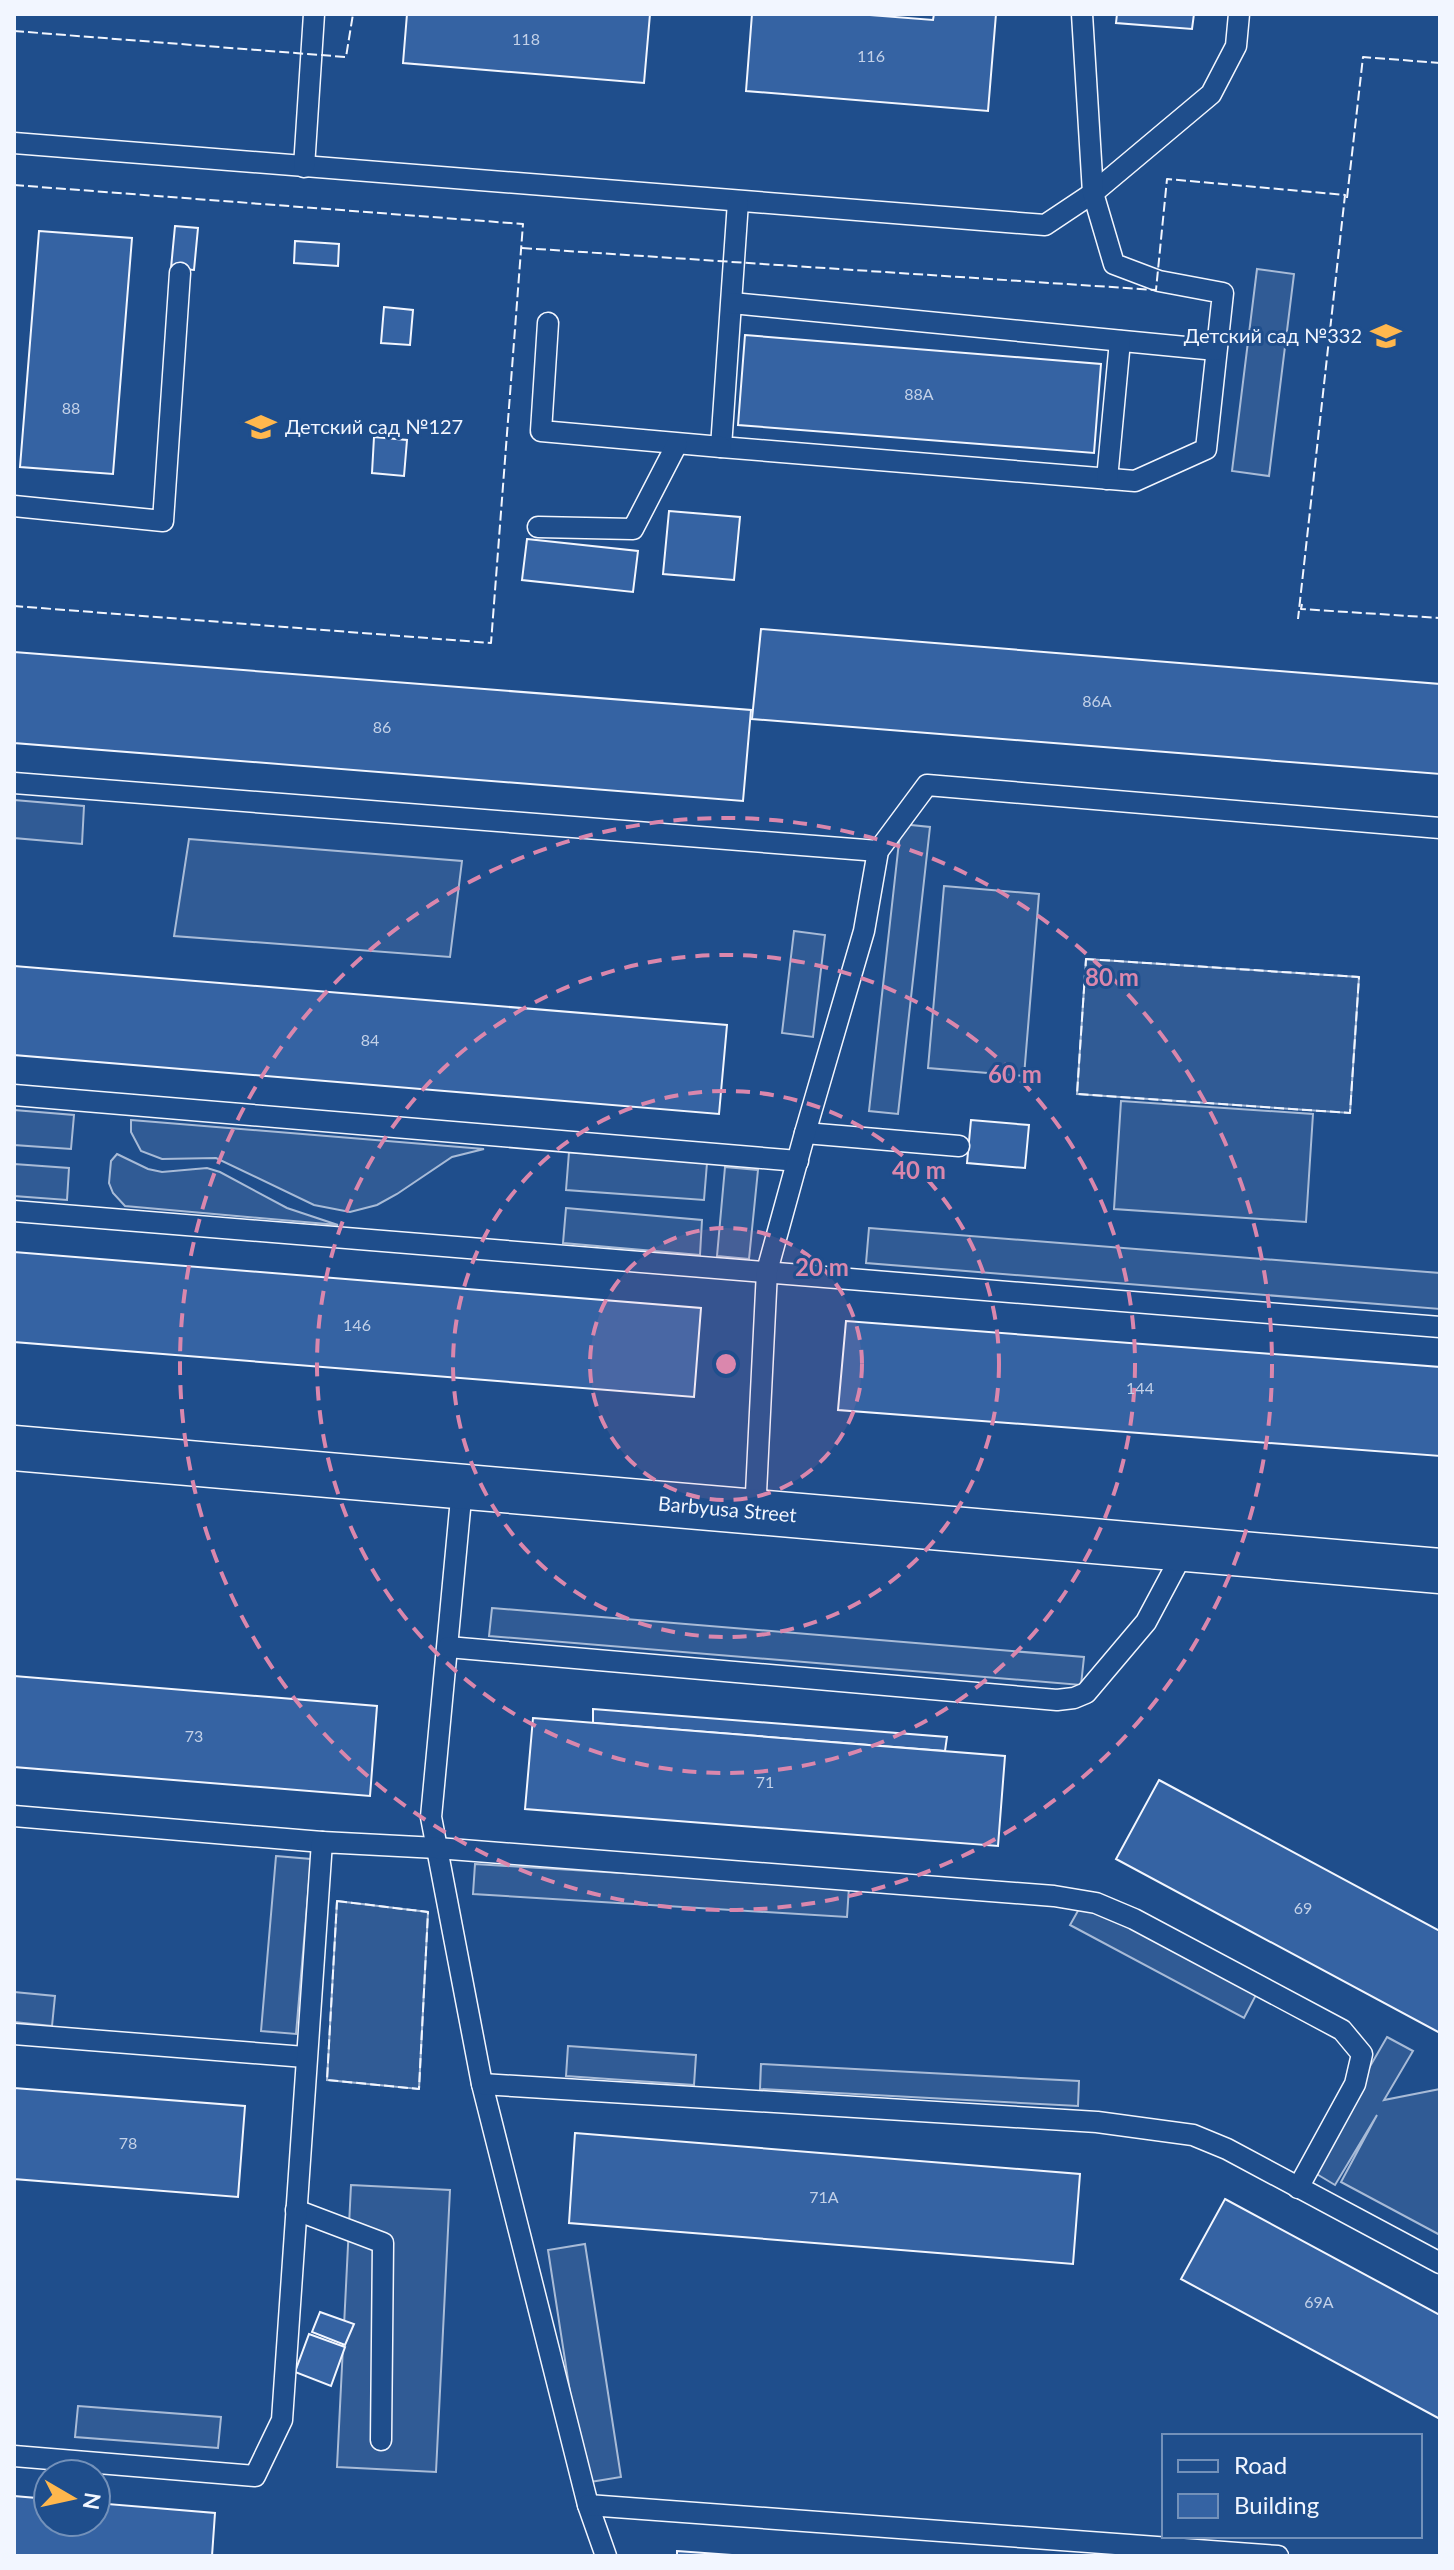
<svg xmlns="http://www.w3.org/2000/svg" width="1454" height="2570" font-family="Lato,sans-serif">
<rect width="100%" height="100%" fill="#1f4e8c"/>
<g fill="#305b95" stroke="#a8bbd7" stroke-width="2">
<path d="M 1257,269 L 1294,274 L 1269,476 L 1232,471 Z"/>
<path d="M 14,800 L 84,806 L 82,844 L 14,838 Z"/>
<path d="M 901,824 L 930,827 L 898,1114 L 869,1111 Z"/>
<path d="M 189,839 L 462,861 L 450,957 L 174,936 Z"/>
<path d="M 944,886 L 1039,894 L 1024,1076 L 928,1068 Z"/>
<path d="M 794,931 L 825,935 L 813,1037 L 782,1033 Z"/>
<path d="M 1086,959 L 1359,977 L 1350,1113 L 1077,1094 Z"/>
<path d="M 1121,1101 L 1313,1114 L 1306,1222 L 1114,1209 Z"/>
<path d="M 14,1110 L 74,1115 L 71,1149 L 14,1145 Z"/>
<path d="M 131,1120 L 484,1149 L 452,1157 L 397,1194 L 377,1205 L 350,1212 L 314,1205 L 216,1158 L 162,1159 L 141,1151 L 131,1132 Z"/>
<path d="M 569,1152 L 707,1163 L 704,1200 L 566,1190 Z"/>
<path d="M 117,1154 L 148,1169 L 162,1172 L 207,1168 L 220,1172 L 287,1208 L 338,1225 L 125,1206 L 113,1193 L 109,1183 L 111,1161 Z"/>
<path d="M 14,1164 L 69,1168 L 67,1200 L 14,1196 Z"/>
<path d="M 725,1167 L 758,1170 L 749,1259 L 717,1256 Z"/>
<path d="M 566,1208 L 702,1220 L 700,1255 L 563,1243 Z"/>
<path d="M 869,1228 L 1440,1273 L 1440,1309 L 866,1263 Z"/>
<path d="M 492,1608 L 1084,1657 L 1081,1685 L 489,1636 Z"/>
<path d="M 276,1856 L 311,1859 L 296,2034 L 261,2031 Z"/>
<path d="M 475,1864 L 849,1887 L 847,1917 L 473,1894 Z"/>
<path d="M 1084,1900 L 1257,1993 L 1244,2018 L 1070,1925 Z"/>
<path d="M 337,1901 L 428,1912 L 419,2089 L 327,2080 Z"/>
<path d="M 14,1992 L 55,1996 L 52,2026 L 14,2022 Z"/>
<path d="M 1387,2037 L 1413,2051 L 1384,2100 L 1440,2089 L 1440,2235 L 1341,2182 L 1377,2115 L 1335,2185 L 1310,2170 Z"/>
<path d="M 568,2046 L 696,2055 L 694,2085 L 566,2076 Z"/>
<path d="M 761,2064 L 1079,2081 L 1078,2106 L 760,2089 Z"/>
<path d="M 351,2185 L 450,2190 L 436,2472 L 337,2467 Z"/>
<path d="M 585,2244 L 621,2477 L 584,2483 L 548,2250 Z"/>
<path d="M 78,2406 L 221,2417 L 218,2448 L 75,2437 Z"/>
</g>
<g fill="#3563a3" stroke="#f2f6ff" stroke-width="2">
<path d="M 407,14 L 650,14 L 644,83 L 403,63 Z"/>
<path d="M 752,14 L 857,14 L 933,20 L 934,14 L 996,14 L 988,111 L 746,91 Z"/>
<path d="M 1117,14 L 1194,14 L 1192,29 L 1116,23 Z"/>
<path d="M 175,226 L 198,228 L 194,270 L 171,268 Z"/>
<path d="M 39,231 L 132,238 L 113,474 L 20,467 Z"/>
<path d="M 295,241 L 339,244 L 338,266 L 294,263 Z"/>
<path d="M 384,307 L 413,310 L 410,345 L 381,343 Z"/>
<path d="M 745,335 L 1101,364 L 1094,453 L 738,425 Z"/>
<path d="M 374,437 L 407,440 L 404,476 L 372,473 Z"/>
<path d="M 669,511 L 740,517 L 734,580 L 663,574 Z"/>
<path d="M 527,539 L 638,551 L 633,592 L 522,580 Z"/>
<path d="M 761,629 L 1440,684 L 1440,774 L 752,719 Z"/>
<path d="M 14,652 L 751,710 L 743,801 L 14,743 Z"/>
<path d="M 14,966 L 727,1025 L 719,1114 L 14,1055 Z"/>
<path d="M 971,1120 L 1029,1125 L 1025,1168 L 967,1163 Z"/>
<path d="M 14,1252 L 701,1308 L 694,1397 L 14,1342 Z"/>
<path d="M 846,1321 L 1440,1367 L 1440,1456 L 838,1410 Z"/>
<path d="M 14,1676 L 377,1706 L 370,1796 L 14,1767 Z"/>
<path d="M 593,1709 L 947,1737 L 945,1751 L 593,1723 Z"/>
<path d="M 533,1718 L 1005,1756 L 998,1846 L 525,1809 Z"/>
<path d="M 1159,1780 L 1440,1931 L 1440,2033 L 1116,1859 Z"/>
<path d="M 14,2088 L 245,2106 L 238,2197 L 14,2179 Z"/>
<path d="M 575,2133 L 1080,2174 L 1073,2264 L 569,2223 Z"/>
<path d="M 1225,2199 L 1440,2315 L 1440,2419 L 1181,2279 Z"/>
<path d="M 320,2312 L 354,2324 L 345,2345 L 312,2332 Z"/>
<path d="M 309,2334 L 345,2347 L 331,2386 L 295,2372 Z"/>
<path d="M 14,2496 L 48,2499 L 48,2522 L 96,2522 L 96,2503 L 215,2513 L 212,2556 L 14,2556 Z"/>
<path d="M 677,2551 L 732,2555 L 741,2556 L 677,2556 Z"/>
</g>
<g fill="none" stroke-linecap="round" stroke-linejoin="round">
<g stroke="#f2f6ff" stroke-width="23">
<g id="service">
<path d="M 14,143 L 1045,225 L 1093,193 L 1211,94 L 1236,46 L 1239,14"/>
<path d="M 304,167 L 314,14"/>
<path d="M 738,202 L 721,447 L 1135,481 L 1206,449 L 1223,293 L 1159,281 L 1114,264 L 1093,193 L 1082,14"/>
<path d="M 732,303 L 1216,350"/>
<path d="M 548,323 L 541,431 L 721,447"/>
<path d="M 1107,479 L 1120,341"/>
<path d="M 14,506 L 163,521 L 180,273"/>
<path d="M 538,527 L 633,529 L 677,444"/>
<path d="M 14,783 L 878,851"/>
<path d="M 14,1095 L 798,1161"/>
<path d="M 805,1133 L 959,1146"/>
<path d="M 14,1211 L 1440,1327"/>
<path d="M 462,1488 L 431,1817 L 482,2084 L 588,2505 L 606,2556"/>
<path d="M 755,1513 L 767,1271 L 805,1133 L 864,931 L 878,851 L 927,785 L 1440,828"/>
<path d="M 448,1647 L 1057,1700 L 1074,1698 L 1086,1693 L 1146,1622 L 1185,1549"/>
<path d="M 14,1816 L 322,1842"/>
<path d="M 14,2034 L 305,2057"/>
<path d="M 482,2084 L 1097,2122 L 1193,2135 L 1227,2149 L 1440,2263"/>
<path d="M 296,2210 L 383,2243 L 381,2440"/>
<path d="M 14,2456 L 255,2476 L 282,2420 L 322,1842 L 437,1848 L 1054,1896 L 1096,1903 L 1134,1919 L 1342,2030 L 1362,2054 L 1355,2084 L 1298,2188"/>
<path d="M 588,2505 L 1278,2556"/>
</g>
</g>
<g stroke="#f2f6ff" stroke-width="47">
<g id="tertiary">
<path id="s1" d="M 14,1448 L 1440,1571"/>
</g>
</g>
<use href="#service" stroke="#1f4e8c" stroke-width="20"/>
<use href="#tertiary" stroke="#1f4e8c" stroke-width="44"/>
<g stroke="#f2f6ff" stroke-width="2" stroke-dasharray="10 4" stroke-linecap="butt">
<path d="M 14,31 L 346,57 L 353,14"/>
<path d="M 14,185 L 523,224 L 491,643 L 14,606"/>
<path d="M 1347,198 L 1363,57 L 1440,63"/>
<path d="M 522,248 L 1156,290 L 1167,179 L 1345,195 L 1298,619"/>
<path d="M 1302,604 L 1301,609 L 1440,618"/>
<path d="M 1086,959 L 1359,977 L 1350,1113 L 1077,1094 Z"/>
<path d="M 337,1901 L 428,1912 L 419,2089 L 327,2080 Z"/>
</g>
</g>
<circle cx="726" cy="1364" r="136" fill="#da87ad" fill-opacity=".12"/>
<g fill="none" stroke="#da87ad" stroke-width="4" stroke-dasharray="14 10">
<circle cx="726" cy="1364" r="136"/>
<circle cx="726" cy="1364" r="273"/>
<circle cx="726" cy="1364" r="409"/>
<circle cx="726" cy="1364" r="546"/>
</g>
<defs>
<g id="school-bare" transform="scale(2.4)"><path d="M0-5L7-2L0 1L-7-2ZM-4 1L0 2.5L4 1V4Q0 6-4 4Z" fill="#ffb74d" stroke="#1f4e8c" stroke-width="2.5" paint-order="stroke"/></g>
</defs>
<g fill-rule="evenodd">
<use href="#school-bare" x="1386" y="336"/>
<use href="#school-bare" x="261" y="427"/>
</g>
<g text-anchor="middle" stroke-width="6" stroke-linejoin="round" paint-order="stroke">
<g font-size="16" fill="#c3d1e8">
<text x="526" y="45">118</text>
<text x="871" y="62">116</text>
<text x="919" y="400">88А</text>
<text x="71" y="414">88</text>
<text x="1097" y="707">86А</text>
<text x="382" y="733">86</text>
<text x="370" y="1046">84</text>
<text x="357" y="1331">146</text>
<text x="1140" y="1394">144</text>
<text x="194" y="1742">73</text>
<text x="765" y="1788">71</text>
<text x="1303" y="1914">69</text>
<text x="128" y="2149">78</text>
<text x="824" y="2203">71А</text>
<text x="1319" y="2308">69А</text>
</g>
<g font-size="20" fill="#f2f6ff" stroke="#1f4e8c" text-anchor="end">
<text x="1362" y="343">Детский сад №332</text>
<text x="285" y="434" text-anchor="start">Детский сад №127</text>
</g>
<g font-size="20" fill="#f2f6ff" stroke="#1f4e8c">
<text dy="7" stroke="none"><textPath href="#s1" startOffset="716">Barbyusa Street</textPath></text>
</g>
</g>
<circle cx="726" cy="1364" r="12" fill="#da87ad" stroke="#1f4e8c" stroke-width="4"/>
<g font-size="24" text-anchor="middle" font-weight="bold" fill="#da87ad" stroke="#1f4e8c" stroke-width="6" stroke-linejoin="round" paint-order="stroke">
<text x="1112" y="986">80 m</text>
<text x="1015" y="1083">60 m</text>
<text x="919" y="1179">40 m</text>
<text x="822" y="1276">20 m</text>
</g>
<rect width="1454" height="2570" fill="none" stroke="#f2f6ff" stroke-width="32"/>
<rect x="1162" y="2434" width="260" height="104" fill="#1f4e8c" stroke="#7391ba" stroke-width="2"/>
<rect x="1178" y="2460" width="40" height="12" fill="#1f4e8c" stroke="#7391ba" stroke-width="2"/>
<text x="1234" y="2474" font-size="24" fill="#f2f6ff">Road</text>
<rect x="1178" y="2494" width="40" height="24" fill="#3563a3" stroke="#7391ba" stroke-width="2"/>
<text x="1234" y="2514" font-size="24" fill="#f2f6ff">Building</text>
<g transform="translate(72 2498) rotate(99)"><circle r="38" fill="#1f4e8c" stroke="#7391ba" stroke-width="2"/>
<path d="M0-6L14 30L0 20L-14 30Z" fill="#ffb74d"/>
<text y="-12" font-size="22" font-weight="bold" text-anchor="middle" fill="#f2f6ff">N</text>
</g>
</svg>
